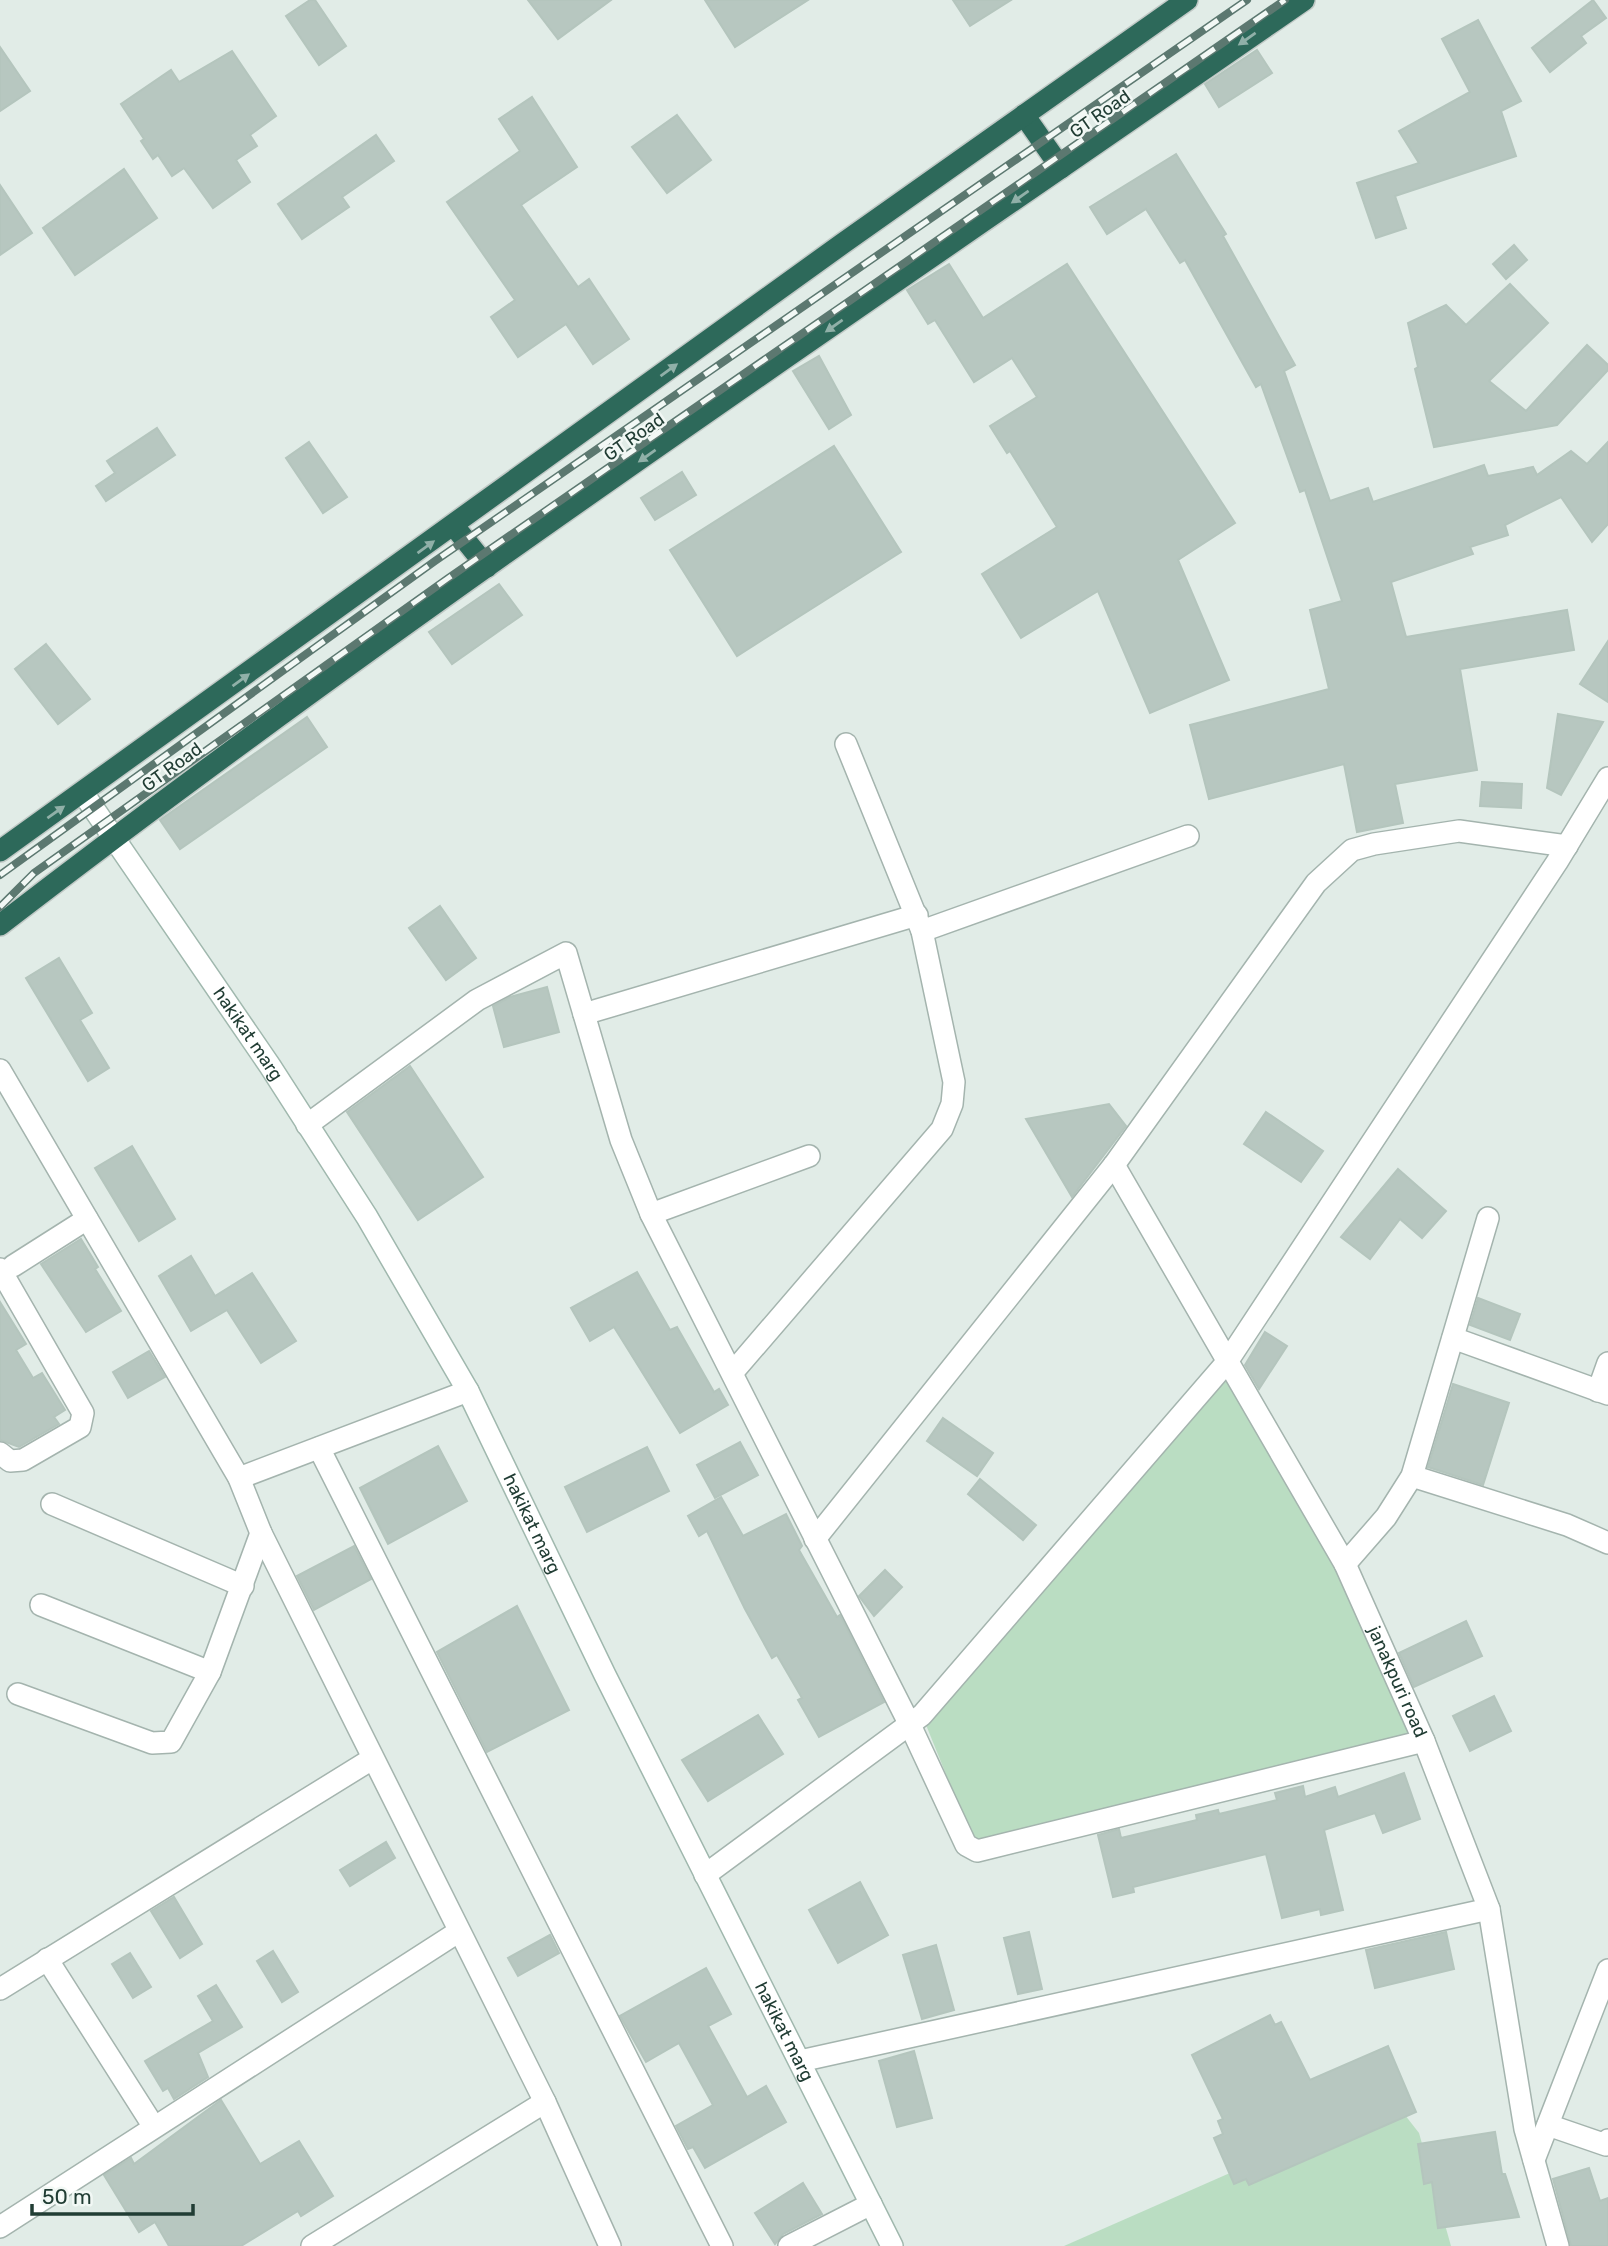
<svg xmlns="http://www.w3.org/2000/svg" width="1608" height="2246" font-family="Rubik,sans-serif">
<rect width="100%" height="100%" fill="#e1ece7"/>
<g fill="#baddc2">
<path d="M 1227,1362 L 1345,1564 L 1424,1741 L 977,1851 L 922,1715 Z"/>
<path d="M 1394,2101 L 1419,2133 L 1451,2246 L 1064,2246 Z"/>
</g>
<g fill="#b7c7c0" stroke="#b4c5bd" stroke-width="2">
<path d="M 310,0 L 315,0 L 346,46 L 319,65 L 286,16 Z"/>
<path d="M 528,0 L 611,0 L 558,39 Z"/>
<path d="M 705,0 L 808,0 L 735,47 Z"/>
<path d="M 953,0 L 1011,0 L 970,26 Z"/>
<path d="M 1593,0 L 1606,18 L 1581,36 L 1586,43 L 1550,72 L 1532,48 Z"/>
<path d="M 1478,20 L 1521,101 L 1501,111 L 1516,156 L 1395,196 L 1406,228 L 1376,238 L 1357,183 L 1419,163 L 1399,131 L 1470,92 L 1442,39 Z"/>
<path d="M 0,47 L 30,91 L 0,111 Z"/>
<path d="M 1257,50 L 1272,73 L 1219,107 L 1205,84 Z"/>
<path d="M 232,51 L 276,116 L 250,135 L 257,146 L 236,160 L 250,182 L 213,208 L 184,168 L 172,176 L 158,155 L 153,159 L 141,141 L 144,139 L 121,104 L 171,70 L 179,82 Z"/>
<path d="M 532,97 L 577,167 L 521,205 L 578,287 L 589,279 L 629,339 L 593,364 L 566,324 L 518,357 L 491,317 L 515,300 L 447,202 L 520,151 L 499,119 Z"/>
<path d="M 677,115 L 711,160 L 667,193 L 632,147 Z"/>
<path d="M 376,135 L 394,161 L 342,197 L 349,207 L 302,239 L 278,204 Z"/>
<path d="M 1176,154 L 1226,234 L 1223,236 L 1295,365 L 1284,371 L 1330,501 L 1368,488 L 1373,502 L 1484,465 L 1488,476 L 1533,467 L 1537,475 L 1571,451 L 1587,464 L 1608,442 L 1608,524 L 1592,542 L 1561,497 L 1505,525 L 1508,535 L 1470,547 L 1473,554 L 1391,582 L 1406,637 L 1567,610 L 1574,650 L 1460,669 L 1477,770 L 1395,784 L 1403,823 L 1357,832 L 1344,764 L 1209,799 L 1190,725 L 1329,689 L 1310,610 L 1342,601 L 1305,490 L 1300,492 L 1261,384 L 1256,387 L 1185,260 L 1180,263 L 1146,209 L 1107,234 L 1090,207 Z"/>
<path d="M 124,169 L 157,218 L 75,275 L 43,228 Z"/>
<path d="M 0,185 L 32,233 L 0,255 Z"/>
<path d="M 1514,245 L 1527,260 L 1506,279 L 1493,264 Z"/>
<path d="M 949,264 L 983,318 L 1067,264 L 1235,523 L 1178,560 L 1229,680 L 1150,713 L 1098,591 L 1021,638 L 982,574 L 1057,527 L 1010,451 L 1007,453 L 990,426 L 1037,397 L 1012,358 L 974,382 L 935,320 L 928,324 L 907,290 Z"/>
<path d="M 1510,284 L 1548,323 L 1489,381 L 1526,411 L 1587,345 L 1608,365 L 1608,370 L 1557,425 L 1434,447 L 1415,369 L 1418,367 L 1408,323 L 1446,305 L 1466,325 Z"/>
<path d="M 819,356 L 851,415 L 829,429 L 793,371 Z"/>
<path d="M 157,428 L 175,455 L 106,501 L 96,486 L 115,473 L 107,461 Z"/>
<path d="M 309,442 L 347,497 L 323,513 L 286,458 Z"/>
<path d="M 834,446 L 901,552 L 737,656 L 670,550 Z"/>
<path d="M 682,472 L 696,495 L 655,520 L 641,498 Z"/>
<path d="M 499,584 L 522,615 L 452,664 L 429,632 Z"/>
<path d="M 1608,641 L 1608,702 L 1580,684 Z"/>
<path d="M 46,644 L 90,699 L 58,724 L 15,669 Z"/>
<path d="M 1558,714 L 1603,722 L 1561,795 L 1547,788 Z"/>
<path d="M 307,717 L 327,747 L 180,849 L 160,820 Z"/>
<path d="M 1482,782 L 1522,784 L 1521,808 L 1480,806 Z"/>
<path d="M 440,906 L 476,958 L 446,980 L 409,928 Z"/>
<path d="M 59,958 L 92,1013 L 80,1020 L 109,1068 L 88,1081 L 26,978 Z"/>
<path d="M 547,987 L 559,1032 L 504,1047 L 493,1006 L 510,997 Z"/>
<path d="M 410,1066 L 483,1177 L 418,1220 L 347,1112 Z"/>
<path d="M 1109,1104 L 1126,1126 L 1072,1197 L 1026,1119 Z"/>
<path d="M 1266,1112 L 1323,1151 L 1301,1182 L 1244,1144 Z"/>
<path d="M 132,1146 L 175,1219 L 139,1241 L 95,1168 Z"/>
<path d="M 1398,1169 L 1446,1211 L 1422,1238 L 1400,1219 L 1370,1259 L 1341,1237 Z"/>
<path d="M 81,1239 L 98,1267 L 95,1269 L 121,1311 L 86,1332 L 41,1264 Z"/>
<path d="M 191,1256 L 215,1296 L 252,1273 L 296,1341 L 261,1363 L 227,1310 L 191,1331 L 159,1276 Z"/>
<path d="M 637,1272 L 670,1330 L 677,1327 L 714,1392 L 719,1389 L 728,1405 L 680,1433 L 614,1327 L 590,1341 L 571,1308 Z"/>
<path d="M 1478,1298 L 1520,1314 L 1510,1340 L 1470,1325 Z"/>
<path d="M 0,1302 L 26,1344 L 16,1350 L 33,1378 L 42,1373 L 65,1410 L 54,1417 L 59,1424 L 19,1447 L 0,1440 Z"/>
<path d="M 1265,1332 L 1287,1346 L 1259,1389 L 1245,1365 Z"/>
<path d="M 149,1351 L 165,1377 L 128,1398 L 113,1372 Z"/>
<path d="M 1453,1384 L 1509,1403 L 1483,1485 L 1428,1467 Z"/>
<path d="M 943,1418 L 993,1453 L 977,1476 L 927,1441 Z"/>
<path d="M 740,1442 L 758,1475 L 715,1498 L 697,1465 Z"/>
<path d="M 438,1446 L 467,1501 L 388,1544 L 360,1488 Z"/>
<path d="M 647,1447 L 669,1491 L 587,1532 L 565,1487 Z"/>
<path d="M 980,1479 L 1036,1525 L 1023,1540 L 968,1494 Z"/>
<path d="M 721,1497 L 743,1536 L 786,1514 L 802,1546 L 799,1550 L 837,1617 L 840,1615 L 884,1702 L 819,1737 L 798,1700 L 802,1698 L 777,1655 L 772,1658 L 745,1609 L 707,1531 L 699,1536 L 688,1516 Z"/>
<path d="M 354,1546 L 371,1579 L 314,1610 L 297,1576 Z"/>
<path d="M 885,1570 L 902,1587 L 874,1616 L 859,1596 Z"/>
<path d="M 517,1606 L 569,1710 L 487,1752 L 437,1652 Z"/>
<path d="M 1466,1621 L 1482,1656 L 1414,1687 L 1399,1653 Z"/>
<path d="M 1494,1696 L 1511,1731 L 1470,1751 L 1453,1716 Z"/>
<path d="M 758,1715 L 783,1754 L 708,1801 L 682,1760 Z"/>
<path d="M 1404,1773 L 1420,1819 L 1383,1833 L 1375,1813 L 1324,1830 L 1343,1910 L 1321,1915 L 1320,1909 L 1282,1918 L 1266,1854 L 1133,1887 L 1134,1892 L 1113,1897 L 1098,1835 L 1119,1829 L 1121,1838 L 1197,1820 L 1196,1815 L 1218,1810 L 1219,1814 L 1277,1800 L 1275,1793 L 1303,1786 L 1305,1797 L 1335,1787 L 1338,1797 Z"/>
<path d="M 386,1842 L 395,1858 L 350,1886 L 340,1870 Z"/>
<path d="M 860,1882 L 888,1935 L 838,1963 L 809,1910 Z"/>
<path d="M 174,1897 L 202,1944 L 180,1958 L 151,1911 Z"/>
<path d="M 1029,1932 L 1042,1989 L 1018,1994 L 1004,1938 Z"/>
<path d="M 1446,1932 L 1454,1969 L 1375,1988 L 1366,1950 Z"/>
<path d="M 550,1935 L 559,1953 L 518,1976 L 508,1958 Z"/>
<path d="M 936,1945 L 954,2010 L 922,2019 L 903,1955 Z"/>
<path d="M 273,1951 L 298,1992 L 282,2002 L 257,1961 Z"/>
<path d="M 130,1953 L 151,1987 L 133,1998 L 112,1964 Z"/>
<path d="M 706,1968 L 731,2014 L 708,2026 L 747,2097 L 766,2086 L 786,2122 L 705,2168 L 693,2147 L 688,2149 L 676,2126 L 713,2105 L 679,2043 L 646,2062 L 620,2016 Z"/>
<path d="M 216,1985 L 242,2027 L 198,2053 L 208,2077 L 174,2099 L 168,2088 L 163,2091 L 145,2061 L 213,2021 L 198,1996 Z"/>
<path d="M 1270,2015 L 1275,2025 L 1281,2022 L 1310,2080 L 1388,2046 L 1416,2112 L 1249,2185 L 1246,2179 L 1234,2184 L 1214,2138 L 1223,2134 L 1218,2121 L 1223,2119 L 1192,2055 Z"/>
<path d="M 914,2051 L 932,2118 L 897,2127 L 879,2061 Z"/>
<path d="M 221,2100 L 260,2164 L 299,2141 L 333,2196 L 301,2216 L 298,2211 L 241,2246 L 169,2246 L 155,2222 L 139,2232 L 104,2175 L 131,2158 L 134,2164 Z"/>
<path d="M 1495,2132 L 1502,2174 L 1505,2174 L 1519,2217 L 1438,2228 L 1432,2182 L 1424,2184 L 1418,2144 Z"/>
<path d="M 1589,2168 L 1600,2201 L 1608,2198 L 1608,2246 L 1571,2246 L 1553,2179 Z"/>
<path d="M 803,2183 L 822,2214 L 783,2234 L 775,2244 L 755,2213 Z"/>
</g>
<g fill="none" stroke-linecap="round" stroke-linejoin="round">
<g stroke="#a4b4ae" stroke-width="24">
<g id="street">
<path d="M 922,931 L 1188,836"/>
<path d="M 584,1014 L 917,915"/>
<path d="M 0,1070 L 239,1478 L 261,1533 L 545,2102 L 610,2246"/>
<path d="M 307,1125 L 477,1000 L 566,953 L 621,1140 L 651,1214 L 910,1725 L 966,1845 L 977,1851 L 1424,1741"/>
<path id="s1" d="M 1114,1165 L 1345,1564 L 1424,1741 L 1489,1909 L 1525,2129 L 1558,2246"/>
<path d="M 651,1214 L 809,1156"/>
<path d="M 13,1266 L 87,1219"/>
<path d="M 0,1269 L 83,1413 L 80,1427 L 23,1460 L 10,1461 L 0,1453"/>
<path d="M 1453,1338 L 1608,1394"/>
<path d="M 733,1372 L 942,1129 L 952,1104 L 954,1082 L 922,931 L 846,744"/>
<path d="M 1598,1391 L 1608,1363"/>
<path d="M 319,1448 L 722,2246"/>
<path d="M 1412,1476 L 1567,1525 L 1608,1543"/>
<path d="M 239,1478 L 468,1391"/>
<path d="M 52,1504 L 243,1586"/>
<path d="M 815,1539 L 1114,1165 L 1316,883 L 1352,850 L 1374,844 L 1459,831 L 1567,846"/>
<path d="M 1345,1564 L 1386,1517 L 1412,1476 L 1488,1218"/>
<path d="M 41,1605 L 210,1672"/>
<path d="M 18,1694 L 152,1743 L 171,1742 L 210,1672 L 261,1533"/>
<path d="M 705,1875 L 922,1715 L 1227,1362 L 1557,862 L 1608,778"/>
<path d="M 47,1959 L 154,2127"/>
<path d="M 0,1989 L 372,1759"/>
<path d="M 800,2061 L 1489,1909"/>
<path d="M 1548,2125 L 1606,2145 L 1608,2140"/>
<path d="M 1534,2160 L 1608,1970"/>
<path d="M 0,2227 L 458,1932"/>
<path d="M 312,2246 L 545,2102"/>
<path d="M 789,2246 L 871,2204"/>
</g>
</g>
<g stroke="#a0b8ae" stroke-width="24">
<g id="secondary">
<path id="s2" d="M 83,793 L 270,1066 L 367,1217 L 468,1391 L 605,1675 L 892,2246"/>
</g>
</g>
<g stroke="#c1c9c6" stroke-width="24">
<g id="highway">
<path d="M 1024,115 L 1061,168"/>
<path d="M 454,526 L 487,567"/>
<path d="M 0,851 L 842,244 L 1187,0"/>
<path d="M 0,925 C 422,600 866,304 1304,0"/>
</g>
</g>
<use href="#street" stroke="#fff" stroke-width="21"/>
<use href="#secondary" stroke="#fff" stroke-width="21"/>
<use href="#highway" stroke="#2d695a" stroke-width="21"/>
<g stroke="#5c7870" stroke-width="8">
<g id="rail">
<path d="M 0,875 L 435,561 L 1247,0"/>
<path d="M 0,907 L 34,873 L 447,579 L 1285,0"/>
</g>
</g>
<use href="#rail" stroke="#f2f8f5" stroke-width="5" stroke-dasharray="16" stroke-linecap="butt"/>
</g>
<defs><path id="oneway-solid" d="M-6-.8H1V-3.2L6.5 0L1 3.2V.8H-6Z" transform="scale(1.75)"/></defs>
<g fill="#90b0a8">
<use href="#oneway-solid" transform="translate(1247 39) rotate(145)"/>
<use href="#oneway-solid" transform="translate(1020 197) rotate(145)"/>
<use href="#oneway-solid" transform="translate(834 326) rotate(145)"/>
<use href="#oneway-solid" transform="translate(669 370) rotate(-36)"/>
<use href="#oneway-solid" transform="translate(647 456) rotate(145)"/>
<use href="#oneway-solid" transform="translate(426 547) rotate(-36)"/>
<use href="#oneway-solid" transform="translate(241 680) rotate(-36)"/>
<use href="#oneway-solid" transform="translate(56 812) rotate(-35)"/>
</g>
<g text-anchor="middle" stroke-width="5" stroke-linejoin="round" paint-order="stroke">
<g font-size="18" fill="#213d34" stroke="#f2f8f5">
<text transform="translate(1100 114) rotate(-35)" y="6">GT Road</text>
<text transform="translate(634 437) rotate(-35)" y="6">GT Road</text>
<text transform="translate(172 767) rotate(-36)" y="6">GT Road</text>
<text dy="6" stroke="none"><textPath href="#s2" startOffset="292">hakikat marg</textPath></text>
<text dy="6" stroke="none"><textPath href="#s2" startOffset="859">hakikat marg</textPath></text>
<text dy="6" stroke="none"><textPath href="#s1" startOffset="590">janakpuri road</textPath></text>
<text dy="6" stroke="none"><textPath href="#s2" startOffset="1426">hakikat marg</textPath></text>
</g>
</g>
<path d="M32 2204v10h161v-10" fill="none" stroke="#213d34" stroke-width="3.5"/>
<text x="42" y="2204" font-size="21" fill="#213d34" stroke="#f2f8f5" stroke-width="5" paint-order="stroke">50 m</text>
</svg>
